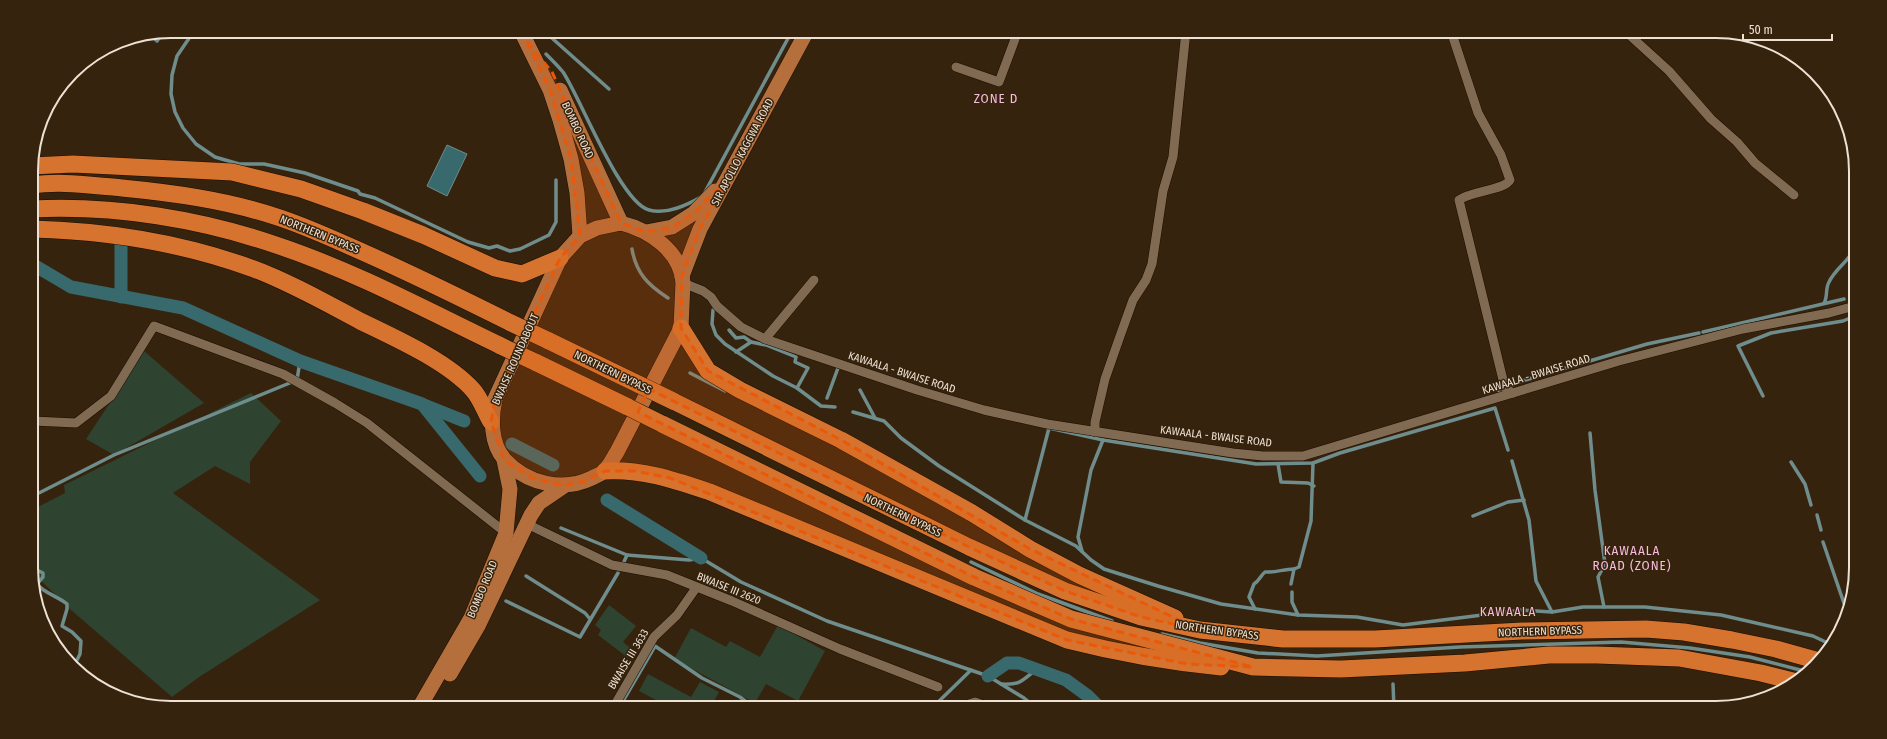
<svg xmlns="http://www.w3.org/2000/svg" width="1887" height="739" font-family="'Fira Sans Condensed',sans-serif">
<rect width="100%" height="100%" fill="#36230d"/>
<g fill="#2e4330">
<path d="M 144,351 L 204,403 L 114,455 L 86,439 Z"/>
<path d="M 251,393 L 281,421 L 250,462 L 250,484 L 215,466 L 173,493 L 320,600 L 199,677 L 172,697 L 71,610 L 34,574 L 33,536 L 37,524 L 36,508 L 65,493 L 64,485 Z"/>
<path d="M 609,605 L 636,626 L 623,642 L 633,650 L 627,657 L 598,635 L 601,630 L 595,625 Z"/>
<path d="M 778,625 L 825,651 L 798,701 L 766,684 L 755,703 L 674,659 L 691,628 L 726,647 L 730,641 L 760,657 Z"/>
<path d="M 648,674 L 691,697 L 700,682 L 719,692 L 710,708 L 671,708 L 639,691 Z"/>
</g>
<path fill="#38696d" stroke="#6e8d8c" d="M 447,145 L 467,154 L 447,196 L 427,186 Z"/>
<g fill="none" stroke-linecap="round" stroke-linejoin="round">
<g stroke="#6e8d8c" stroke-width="3.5">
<path d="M 194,31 L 177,56 L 172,75 L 171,94 L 175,112 L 183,128 L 196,144 L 215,157 L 239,164 L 264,164 L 305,173 L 358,191 L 360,194 L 375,198 L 468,242 L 489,248 L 497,246 L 510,251 L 520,249 L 549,235 L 556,222 L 556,180"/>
<path d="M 544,31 L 609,89"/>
<path d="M 150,35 L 157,41 L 164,32"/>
<path d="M 546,54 C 552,60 558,66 563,72 C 581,99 620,202 649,210 C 667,215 687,205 701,197"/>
<path d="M 71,75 L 100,57 L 119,41"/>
<path d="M 705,192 L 792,31"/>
<path d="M 632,249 C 636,273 648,285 668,298"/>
<path d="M 1850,297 L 1855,295"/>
<path d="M 1824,303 C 1828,297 1825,289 1829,282 C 1835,269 1849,261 1855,248"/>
<path d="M 713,310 L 712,324 L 716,335 L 725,344 L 773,376 L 797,388 L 821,406 L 835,407"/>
<path d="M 729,330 L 736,338 L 744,337 L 751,342"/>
<path d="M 1703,332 L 1844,299"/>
<path d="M 736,352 L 751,342 L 766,345 L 796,357 L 795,362 L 808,368 L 797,388"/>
<path d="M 690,373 L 725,391"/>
<path d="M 860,390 L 875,418"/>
<path d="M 1499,391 L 1522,381 L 1647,344 L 1699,333"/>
<path d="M 1763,396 L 1738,346 L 1771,333 L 1843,321 L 1855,316"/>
<path d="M 827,398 L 838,368"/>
<path d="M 853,412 L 884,421 L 901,438 L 939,466 L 1025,520 L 1076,546 L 1091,560 L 1104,569 L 1158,586 L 1221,604 L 1298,615 L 1357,617 L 1403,625 L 1522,610 L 1552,612 L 1583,607 L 1645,607 L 1721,615 L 1813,636 L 1832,645"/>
<path d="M 1590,433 L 1595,490 L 1605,564 L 1598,577 L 1604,607"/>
<path d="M 1512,461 L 1529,520 L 1536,581 L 1552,612"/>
<path d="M 1791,462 L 1805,484 L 1811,505"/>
<path d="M 1278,464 L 1281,482 L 1308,483 L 1314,486"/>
<path d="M 33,496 L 114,455 L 297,380 L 300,361"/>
<path d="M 1817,515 L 1821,530"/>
<path d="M 1473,516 L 1508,502 L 1524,500"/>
<path d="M 1025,520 L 1049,428 L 1103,440 L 1256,464 L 1313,463 L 1340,453 L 1495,408 L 1508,450"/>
<path d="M 561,528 L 627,555 L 689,560 L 701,558 L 741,582 L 827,621 L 988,676 L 1024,698 L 1036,708"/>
<path d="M 1823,542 L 1848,615"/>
<path d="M 1082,551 L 1078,537 L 1091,470 L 1103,440"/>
<path d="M 971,562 L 1038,594 L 1112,621"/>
<path d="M 623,564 L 627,555"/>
<path d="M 33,568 L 43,573 L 43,577 L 37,584 C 42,592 59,597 67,604 L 67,609 L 62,626 L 72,632 L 81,641 L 80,654 L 74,666"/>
<path d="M 526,576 L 585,613 L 590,619"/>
<path d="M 1291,584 L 1294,569 L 1299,567 L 1311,521 L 1313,463"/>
<path d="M 1292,592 L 1292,602 L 1298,615"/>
<path d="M 506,601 L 580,637 L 618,573"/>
<path d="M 1255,609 L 1249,597 L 1254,584 C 1260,580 1260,576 1265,572 C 1274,573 1284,569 1294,569"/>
<path d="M 1162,634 L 1200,643 L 1258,653 L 1317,656 L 1460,647 L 1621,642 L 1690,648 L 1750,657 L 1808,672"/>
<path d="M 1001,684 C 1022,685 1021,681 1037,669"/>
<path d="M 1393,684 L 1394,708"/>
<path d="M 623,701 L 655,646 L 702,678 L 740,697 L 754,708"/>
<path d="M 932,708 L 971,670"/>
</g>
<g stroke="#38696d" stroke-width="13">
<path d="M 121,245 L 121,297"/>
<path d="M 32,264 L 71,287 L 183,308 L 300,361 L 422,404 L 480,476"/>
<path d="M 424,405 L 464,421"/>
<path d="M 512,444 L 553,465"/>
<path d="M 607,500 L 701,558"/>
<path d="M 988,676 L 1007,663 L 1019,663 L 1066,680 L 1088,696 L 1100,708"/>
</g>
<g stroke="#1d0c00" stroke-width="10">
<g id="minor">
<path d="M 1451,31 L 1478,113 L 1501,155 L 1510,180 C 1505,190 1470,191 1459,200 L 1505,388 L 1513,393"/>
<path d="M 1625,31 L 1669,71 L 1711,119 L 1737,142 L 1755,163 L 1794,195"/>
<path d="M 956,67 L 999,82 L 1018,31"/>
<path d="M 683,283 L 703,291 L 711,297 L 717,306 L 741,327 L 765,339 L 917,390 L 984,410 L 1047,424 L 1233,453 L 1263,456 L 1303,456 L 1619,361 L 1743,329 L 1829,313 L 1855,306"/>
<path d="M 765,339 L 814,280"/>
<path d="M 33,421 L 76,423 L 111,396 L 154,326 L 283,374 L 335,403 L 367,423 L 506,533"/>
<path d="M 1095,432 L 1095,422 L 1105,379 L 1119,339 L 1133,300 L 1146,280 L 1152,264 L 1163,191 L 1173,157 L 1186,31"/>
<path d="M 527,524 L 612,565 L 667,575 L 732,601 L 840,649 L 938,687"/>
<path d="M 613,708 L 654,637 L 677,615 L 696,588"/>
<path d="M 957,708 L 975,702 L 991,708"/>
</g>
</g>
<g stroke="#1d0c00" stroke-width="16">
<g id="primary">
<path d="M 521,31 L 550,90 L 560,120 L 571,159 L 577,193 L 580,236"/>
<path d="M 560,90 L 621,223"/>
<path d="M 621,223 C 649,230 681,251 683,283 L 681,328 L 617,452 C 613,458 610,465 605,470 C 602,474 596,476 592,478 C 563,492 527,484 505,460 C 490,444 491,418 495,399 L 560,258 L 580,236 L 597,228 Z"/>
<path d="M 646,232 L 672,227 L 694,213 L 715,191"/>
<path d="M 682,276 L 700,229 L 807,31"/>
<path d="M 450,674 L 478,626 L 531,515 L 539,503 L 564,486"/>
<path d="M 419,708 L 471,618 L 506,533 L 510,489 L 504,460"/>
</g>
</g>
<g stroke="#1d0c00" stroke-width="18">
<g id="motorway">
<path d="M 31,166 L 73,164 L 232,172 L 301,189 L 363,211 L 423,235 L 495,268 L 522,274 L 560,258"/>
<path d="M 31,185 C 61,181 92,185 122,188 C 173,193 225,200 274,216 C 303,225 331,238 358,250 C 410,273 461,298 511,323"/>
<path d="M 32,209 C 115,205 201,219 279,246 C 356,272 428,311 501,346"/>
<path d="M 32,229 C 108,231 183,243 254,269 C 291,283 326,303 360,321 C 395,338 447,361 473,390 C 481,399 485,412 491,422"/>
<path d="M 681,328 L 708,371 L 740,390 L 841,440 L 972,513 L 1030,549 L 1079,575 L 1175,618"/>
<path d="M 547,340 L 640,385"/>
<path d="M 535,362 L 628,407"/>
<path d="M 673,401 L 969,547 L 1065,591 L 1141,617 L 1200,630 L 1283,639 L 1375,639 L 1522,631 L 1646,629 L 1684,632 L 1732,640 L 1776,649 L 1819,661"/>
<path d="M 662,424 L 974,577 L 1071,619 L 1253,667 L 1341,669 L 1465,663 L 1549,655 L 1597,655 L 1679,658 L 1761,673 L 1797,682"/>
<path d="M 605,471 C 643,469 674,480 710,492 L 1067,640 C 1118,653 1169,662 1221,667"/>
</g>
</g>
<use href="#minor" stroke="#806a52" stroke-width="9"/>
<use href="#primary" stroke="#b46f3d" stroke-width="15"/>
<use href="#motorway" stroke="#d6732f" stroke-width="17"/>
<g stroke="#1d0c00" stroke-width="18" stroke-linecap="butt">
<g id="motorway-bridge">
<path d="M 511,323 L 547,340"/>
<path d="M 501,346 L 535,362"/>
<path d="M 640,385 L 673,401"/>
<path d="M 628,407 L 662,424"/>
</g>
</g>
<use href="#motorway-bridge" stroke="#d6732f" stroke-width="17"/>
</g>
<path fill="#e8590c" fill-opacity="0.2" stroke="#e8590c" stroke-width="3" stroke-dasharray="8 5" stroke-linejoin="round" d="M 527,42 L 552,72 L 621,223 L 646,232 L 672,227 L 694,213 L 730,176 L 700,229 L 682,276 L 681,328 L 708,371 L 841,440 L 1030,549 L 1200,630 L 1141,617 L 1065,591 L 969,547 L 649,389 L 638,412 L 974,577 L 1071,619 L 1253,667 L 1187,664 L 1067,640 L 670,478 L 635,471 L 605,471 L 585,481 L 564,486 L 532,478 L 504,460 L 491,422 L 495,399 L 560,258 L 580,236 L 571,159 L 550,90 Z"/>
<g text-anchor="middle" stroke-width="3" stroke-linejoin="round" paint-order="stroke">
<g font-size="11" fill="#ede1d3" stroke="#36230d">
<text transform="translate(578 130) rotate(65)" y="4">BOMBO ROAD</text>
<text transform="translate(742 152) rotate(-62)" y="4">SIR APOLLO KAGGWA ROAD</text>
<text transform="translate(320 234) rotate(22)" y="4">NORTHERN BYPASS</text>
<text transform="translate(515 359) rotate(-66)" y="4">BWAISE ROUNDABOUT</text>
<text transform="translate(613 372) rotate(26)" y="4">NORTHERN BYPASS</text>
<text transform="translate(902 372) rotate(18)" y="4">KAWAALA - BWAISE ROAD</text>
<text transform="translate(1536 374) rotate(-17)" y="4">KAWAALA - BWAISE ROAD</text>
<text transform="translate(1216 436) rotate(7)" y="4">KAWAALA - BWAISE ROAD</text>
<text transform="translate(903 515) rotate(26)" y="4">NORTHERN BYPASS</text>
<text transform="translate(729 588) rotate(22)" y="4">BWAISE III 2620</text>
<text transform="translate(482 589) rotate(-67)" y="4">BOMBO ROAD</text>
<text transform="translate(1217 630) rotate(8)" y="4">NORTHERN BYPASS</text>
<text transform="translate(1540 631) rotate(-2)" y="4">NORTHERN BYPASS</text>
<text transform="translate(628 659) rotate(-59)" y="4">BWAISE III 3633</text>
</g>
<g font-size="13" letter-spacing="1" fill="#f7bcde" stroke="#36230d">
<text x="996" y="103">ZONE D</text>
<text x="1632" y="555">KAWAALA<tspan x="1632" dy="15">ROAD (ZONE)</tspan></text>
<text x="1508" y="616">KAWAALA</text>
</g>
</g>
<path d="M0 0H1887V739H0ZM171 38H1716A133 133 0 0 1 1849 171V568A133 133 0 0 1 1716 701H171A133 133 0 0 1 38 568V171A133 133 0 0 1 171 38Z" fill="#36230d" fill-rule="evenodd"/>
<path fill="none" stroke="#ede1d3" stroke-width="2" d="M171 38H1716A133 133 0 0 1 1849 171V568A133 133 0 0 1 1716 701H171A133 133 0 0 1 38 568V171A133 133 0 0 1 171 38Z"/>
<path d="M1743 34v6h89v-6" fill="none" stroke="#ede1d3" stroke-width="2"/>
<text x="1749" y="34" font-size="12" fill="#ede1d3" stroke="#36230d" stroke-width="3" paint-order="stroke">50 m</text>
</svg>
